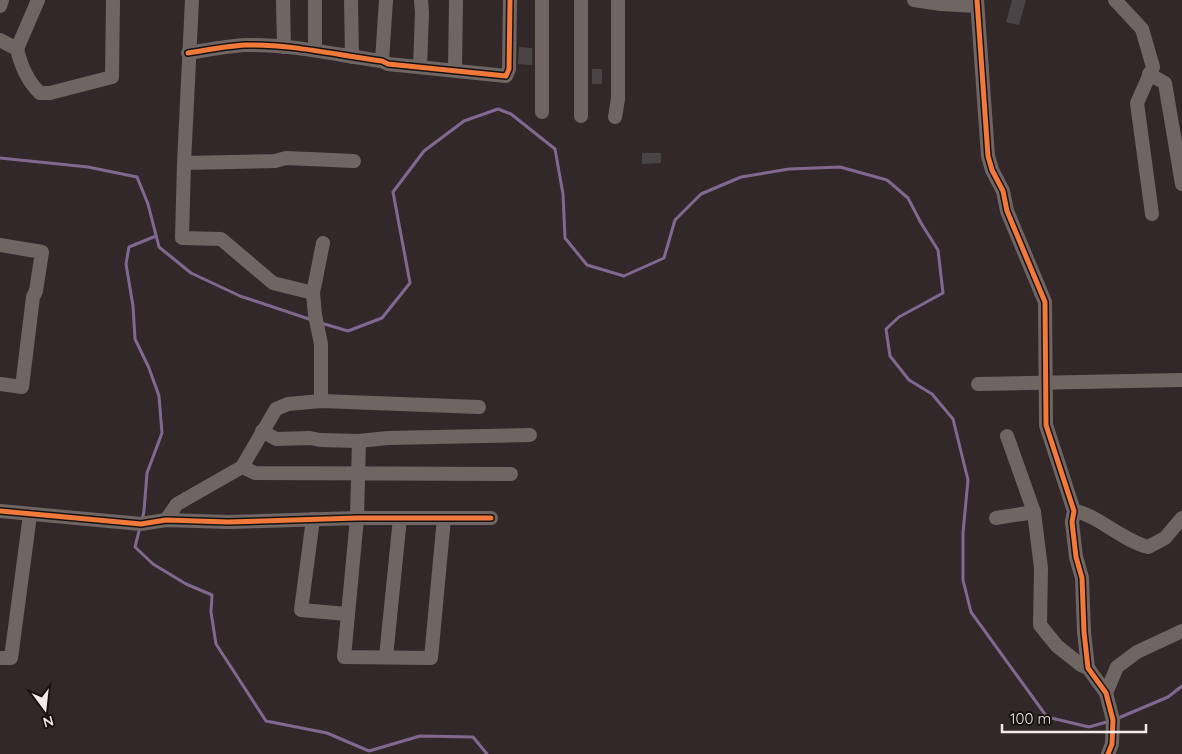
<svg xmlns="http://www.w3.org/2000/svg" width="1182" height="754" font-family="Quicksand,sans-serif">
<rect width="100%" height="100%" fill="#32282a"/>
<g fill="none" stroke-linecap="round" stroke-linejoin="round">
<g stroke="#816890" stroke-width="3">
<path d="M 0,158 L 88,167 L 137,177 L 148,204 L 159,247 L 191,273 L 240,296 L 312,320"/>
<path d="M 321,323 L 348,331 L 382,318 L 410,283 L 393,192 L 424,151 L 464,121 L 498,109 L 511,114 L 555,149 L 563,194 L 565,238 L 587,265 L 624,276 L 664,258 L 675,220 L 701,194 L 741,177 L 789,169 L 840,167 L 887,180 L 908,198 L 921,223 L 938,250 L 943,293 L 899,317 L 886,329 L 890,356 L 909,380 L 932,394 L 953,419 L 968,480 L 963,533 L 963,580 L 971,612 L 1047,717 L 1089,727 L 1110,721"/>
<path d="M 142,521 L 144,511 L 147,473 L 162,433 L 159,396 L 149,368 L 135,339 L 133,306 L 126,264 L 129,247 L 156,236"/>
<path d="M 140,527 L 135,547 L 153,564 L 186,584 L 212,595 L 211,612 L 216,644 L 266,721 L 327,733 L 369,751 L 420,736 L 473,737 L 487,754"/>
<path d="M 1116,719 L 1168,697 L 1182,686"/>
</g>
</g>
<g fill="#4b4446">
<path d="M 1012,0 L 1026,0 L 1019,25 L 1006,22 Z"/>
<path d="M 519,47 L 532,48 L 532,65 L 518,64 Z"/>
<rect x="592" y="69" width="10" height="15"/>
<path d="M 642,153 L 661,153 L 661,163 L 642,164 Z"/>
</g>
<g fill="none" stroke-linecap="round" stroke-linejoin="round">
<g stroke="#6f6664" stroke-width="14">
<path d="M 192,0 L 184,163 L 275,161 L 286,158 L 354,161"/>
<path d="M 283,0 L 284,47"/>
<path d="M 315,0 L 315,49"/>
<path d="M 351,0 L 352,57"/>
<path d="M 542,0 L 542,112"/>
<path d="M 581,0 L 581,116"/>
<path d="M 914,0 L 941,4 L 976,6"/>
<path d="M 977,0 L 988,156 L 992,170 L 1003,191 L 1007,211 L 1045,302 L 1046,425 L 1074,511 L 1072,522 L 1076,557 L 1082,578 L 1084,632 L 1088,668 L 1106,693 L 1113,720 L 1112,744 L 1108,754"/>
<path d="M 1115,0 L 1142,29 L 1153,67 L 1137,103 L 1152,214"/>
<path d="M 0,6 L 2,0"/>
<path d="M 0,40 L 17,49 L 38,0"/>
<path d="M 17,49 C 21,66 27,81 40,93 L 50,93 L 112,77 L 113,0"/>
<path d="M 188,53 C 207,50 227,46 245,45 C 292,44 336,55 382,61 L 388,64 L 506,76 L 509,69 L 510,0"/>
<path d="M 382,61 L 386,0"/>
<path d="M 420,67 L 422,13 L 421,0"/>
<path d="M 455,70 L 456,0"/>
<path d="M 1149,74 L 1165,83 L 1182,184"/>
<path d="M 615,117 L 618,99 L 618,0"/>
<path d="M 184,163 L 182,238 L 221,239 L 273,283 L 313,293 L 315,315 L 321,344 L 321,401"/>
<path d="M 0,245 L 42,252 L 36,291 L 33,297 L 22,387 L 0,384"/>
<path d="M 313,293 L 323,243"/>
<path d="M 978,384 L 1182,380"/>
<path d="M 262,431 L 276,439 L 310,438 L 320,440 L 359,441 L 388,438 L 530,435"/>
<path d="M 1007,436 L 1034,512 L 1041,568 L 1040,625 L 1057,646 L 1081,665 L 1088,668"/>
<path d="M 359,441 L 357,518 L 344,657 L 431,658 L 444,518"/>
<path d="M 242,467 L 255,473 L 511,474"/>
<path d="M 0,511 L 141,524 L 166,520 L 228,522 L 357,518 L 491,518"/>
<path d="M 1074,511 C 1096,514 1123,541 1148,547 L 1165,538 L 1182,518"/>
<path d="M 996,518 L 1034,512"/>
<path d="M 313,519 L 301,610 L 348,614"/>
<path d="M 166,520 L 177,504 L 242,467 L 276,409 L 288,404 L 321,401 L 479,407"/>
<path d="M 386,657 L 400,518"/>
<path d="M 0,658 L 11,658 L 30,515"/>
<path d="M 1106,693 L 1117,667 L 1137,652 L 1182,631"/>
</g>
<g stroke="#181112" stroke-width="8">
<g id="cycleway">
<path d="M 977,0 L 988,156 L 992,170 L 1003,191 L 1007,211 L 1045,302 L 1046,425 L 1074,511 L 1072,522 L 1076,557 L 1082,578 L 1084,632 L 1088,668 L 1106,693 L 1113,720 L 1112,744 L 1108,754"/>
<path d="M 188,53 C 207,50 227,46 245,45 C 292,44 336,55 382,61 L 388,64 L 506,76 L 509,69 L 510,0"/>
<path d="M 0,511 L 141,524 L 166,520 L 228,522 L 357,518 L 491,518"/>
</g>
</g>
<use href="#cycleway" stroke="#f17a3a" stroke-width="5"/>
</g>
<g transform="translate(45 709) rotate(165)" stroke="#181112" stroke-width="4" paint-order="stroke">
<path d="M0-4L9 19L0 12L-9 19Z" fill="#f4e9ea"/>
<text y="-8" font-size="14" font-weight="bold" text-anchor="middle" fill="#f4e9ea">N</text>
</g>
<path d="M1002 724v8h144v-8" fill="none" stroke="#f4e9ea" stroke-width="2.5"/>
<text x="1010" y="724" font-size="15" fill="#f4e9ea" stroke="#181112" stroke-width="4" paint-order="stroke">100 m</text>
</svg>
